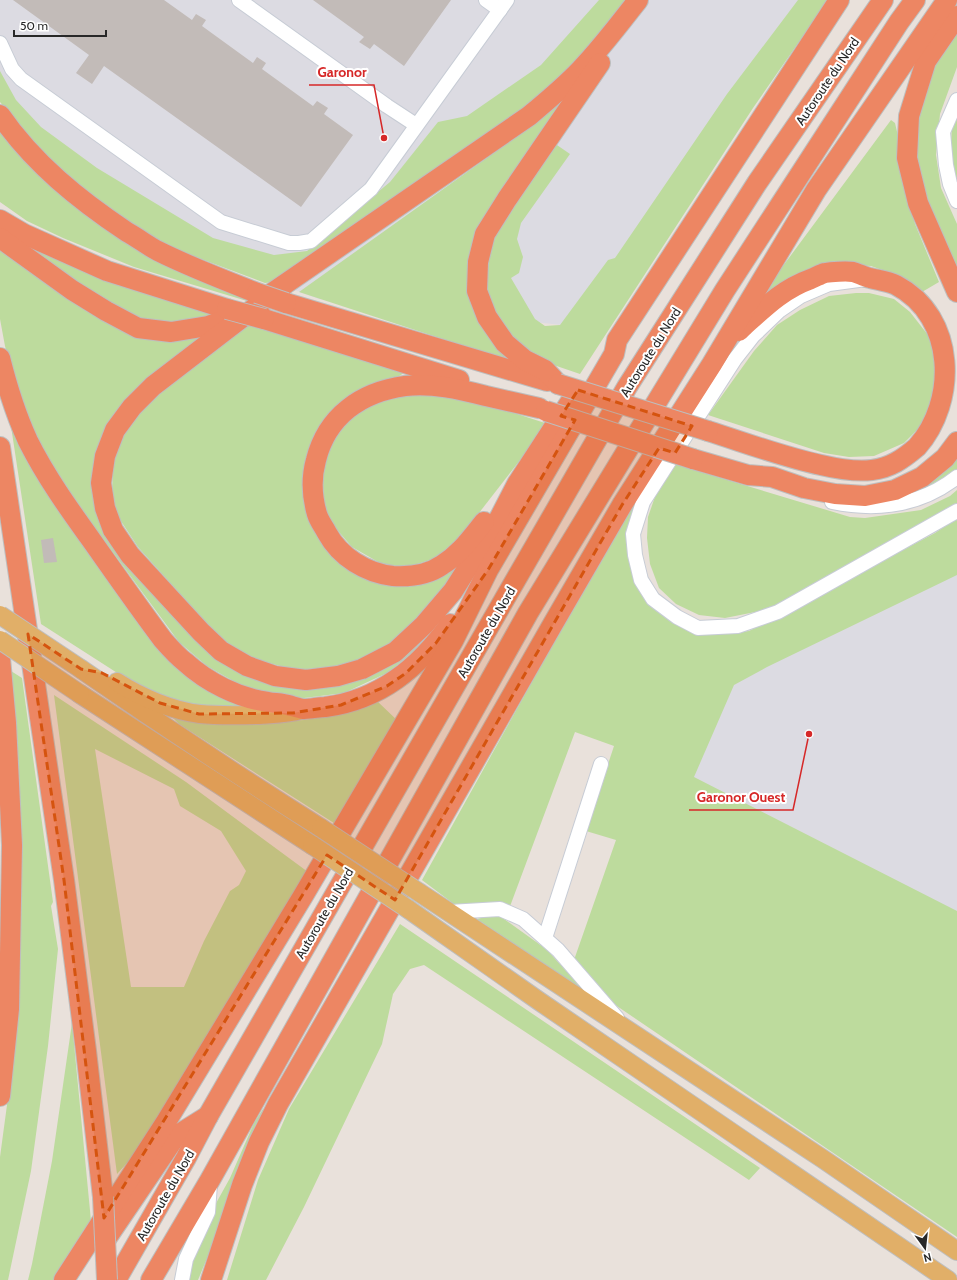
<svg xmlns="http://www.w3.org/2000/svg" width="957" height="1280" font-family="Cabin,sans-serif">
<rect width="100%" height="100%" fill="#e9e1db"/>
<g fill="#dcdbe2">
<path d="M 0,0 L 825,0 L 590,328 L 319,299 L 190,252 L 83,186 L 0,90 Z"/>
<path d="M 957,539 L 957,965 L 642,816 L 753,651 Z"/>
</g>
<g fill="#bddb9d" fill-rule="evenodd">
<path d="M 599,0 L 629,0 L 607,29 L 549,90 L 273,282 L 265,283 L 164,245 L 106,209 L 45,155 L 0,102 L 0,71 L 16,100 L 41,127 L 97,168 L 213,238 L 274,255 L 307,251 L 390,182 L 438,122 L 467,116 L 541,65 Z"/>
<path d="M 798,0 L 828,0 L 753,108 L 580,374 L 542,361 L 514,347 L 487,299 L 483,273 L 501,215 L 554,143 L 570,154 L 521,223 L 517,239 L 523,257 L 519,273 L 511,278 L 535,319 L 545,326 L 560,325 L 608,260 L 615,258 L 727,94 Z"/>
<path d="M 957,32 L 957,67 L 940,114 L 936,155 L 941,188 L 957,224 L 957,273 L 924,194 L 918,163 L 918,121 L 924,92 L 936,62 Z"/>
<path d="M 567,95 L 476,254 L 504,353 L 504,359 L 299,292 L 533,125 Z"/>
<path d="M 957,111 L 957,180 L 950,157 L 952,128 Z"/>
<path d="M 891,120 L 895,123 L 900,145 L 903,175 L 915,224 L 939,282 L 922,292 L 902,277 L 871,266 L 841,264 L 767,296 L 763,293 Z"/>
<path d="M 0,125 L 39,170 L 250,297 L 247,301 L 134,267 L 63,238 L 27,221 L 0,202 Z"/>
<path d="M 16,239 L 221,314 L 192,324 L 127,318 Z"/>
<path d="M 0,244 L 86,311 L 122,329 L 220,330 L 120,410 L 98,506 L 205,646 L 318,684 L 438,622 L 416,650 L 387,673 L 344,693 L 304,698 L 272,695 L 242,686 L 207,666 L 179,642 L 84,513 L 56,473 L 36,437 L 17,390 L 5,346 L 0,319 Z"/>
<path d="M 856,293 L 869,293 L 894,299 L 910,312 L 928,335 L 937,356 L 933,401 L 925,422 L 904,443 L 874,456 L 849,457 L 824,453 L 708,415 L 754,351 L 777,325 L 800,310 L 829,296 Z"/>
<path d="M 249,324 L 404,373 L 322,424 L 311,514 L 376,582 L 408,586 L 433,578 L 457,568 L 431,605 L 399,639 L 355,662 L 331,667 L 297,670 L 260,661 L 225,644 L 138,547 L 117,515 L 112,495 L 113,466 L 119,440 L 144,403 Z"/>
<path d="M 429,393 L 458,395 L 548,424 L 458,540 L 433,559 L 405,568 L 380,563 L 352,547 L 333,525 L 325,508 L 322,478 L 326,450 L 351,415 L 376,402 L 398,397 Z"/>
<path d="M 9,413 L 131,604 L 248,709 L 213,711 L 150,692 L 122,676 L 41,624 Z"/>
<path d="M 957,455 L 957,469 L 953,473 L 918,492 L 954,460 Z"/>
<path d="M 674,464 L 850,517 L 865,518 L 921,510 L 950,496 L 957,490 L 957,503 L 770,609 L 725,618 L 699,615 L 676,604 L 659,588 L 650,564 L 647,538 L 648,517 L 657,491 Z"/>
<path d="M 639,499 L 637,576 L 682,626 L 713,635 L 749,631 L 935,533 L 957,518 L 957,575 L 767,667 L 734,685 L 694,777 L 957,911 L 957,1237 L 608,1000 L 574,960 L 616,840 L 586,831 L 614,746 L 575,732 L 509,909 L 458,907 L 422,880 L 623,518 Z"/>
<path d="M 11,671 L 22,678 L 53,902 L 51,906 L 58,949 L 48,1046 L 31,1171 L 8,1280 L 0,1280 L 0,1157 L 7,1105 L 16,992 Z"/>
<path d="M 54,695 L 186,782 L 308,872 L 136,1153 L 117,1174 ZM 95,749 L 174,789 L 180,806 L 221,831 L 246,871 L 239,885 L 230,891 L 204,941 L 184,987 L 131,987 Z"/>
<path d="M 377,701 L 399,722 L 337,825 L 179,724 L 169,714 L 251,723 L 304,720 L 351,712 Z"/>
<path d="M 497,914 L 546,949 L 588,994 L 477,919 Z"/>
<path d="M 400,924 L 760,1168 L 749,1180 L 424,965 L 410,969 L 393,994 L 382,1044 L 304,1207 L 266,1280 L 227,1280 L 258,1180 L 289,1109 Z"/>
<path d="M 72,1023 L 91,1221 L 55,1280 L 28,1280 L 32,1264 L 52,1161 Z"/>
<path d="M 263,1109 L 268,1110 L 198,1280 L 188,1280 L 199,1234 L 230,1178 L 254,1123 Z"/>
</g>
<g fill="#c2bbb8">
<path d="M 13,0 L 164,0 L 192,20 L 196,14 L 206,20 L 202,26 L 253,63 L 257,57 L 266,63 L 262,69 L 313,106 L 317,101 L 328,108 L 324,114 L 353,135 L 301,207 L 104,66 L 92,84 L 76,73 L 89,55 Z"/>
<path d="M 313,0 L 451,0 L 404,66 L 374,44 L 370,49 L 359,42 L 364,37 Z"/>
<path d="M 53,538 L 57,562 L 44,563 L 41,540 Z"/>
</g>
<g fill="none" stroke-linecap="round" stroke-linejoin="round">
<g stroke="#c7ccd5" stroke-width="16">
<g id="minor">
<path d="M 239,0 L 387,106 L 416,125"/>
<path d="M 486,0 L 500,10"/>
<path d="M 0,43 L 12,69 L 21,79 L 221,222 L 289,243 L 299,243 L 311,241 L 371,189 L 507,0"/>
<path d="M 957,100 L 943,132 L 946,165 L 950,184 L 957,201"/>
<path d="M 866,279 L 829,284 L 801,296 L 779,311 L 753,336 L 735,359 L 643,502 L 633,534 L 635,555 L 641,580 L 653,599 L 677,617 L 698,628 L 738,626 L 778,612 L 957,511"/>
<path d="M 832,502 C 876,511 920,506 957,477"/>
<path d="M 449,912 L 500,909 L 523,919 L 558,950 L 617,1018"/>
<path d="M 545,938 L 601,764"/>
<path d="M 182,1280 L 186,1259 L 208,1212 L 210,1184"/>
</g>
</g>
<g stroke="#bebebe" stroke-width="20">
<g id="major">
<path d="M 81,669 C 160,724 240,777 321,828"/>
<path d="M 117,682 C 140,697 173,711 200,714 C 220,716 239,715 259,715 C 274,714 289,714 304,709"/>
<path d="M 80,694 L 312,845"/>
<path d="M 420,893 L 823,1159 L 957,1251"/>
<path d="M 408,909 L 539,1001 L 948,1280"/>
</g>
</g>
<g stroke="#bebebe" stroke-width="22">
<g id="highway">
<path d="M 957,16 L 926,61 L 909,116 L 907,158 L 918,203 L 957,292"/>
<path d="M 0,115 C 33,163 79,200 127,232 C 138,238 148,246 158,251 C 190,267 224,280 257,293"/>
<path d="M 0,220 L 24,234 L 107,271 L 227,309"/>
<path d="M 0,238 L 72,290 L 106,311 L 138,328 L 171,332 L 208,326 L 232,317"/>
<path d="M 283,286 L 153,386 L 132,407 L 115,430 L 105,456 L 101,483 L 105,508 L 113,530 L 130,555 L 201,632 L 221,651 L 247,666 L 275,676 L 306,680 L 338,676 L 362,669 L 395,652 L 424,625 L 453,591 L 500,517 L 517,484 L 571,401"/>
<path d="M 272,293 L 529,116 C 547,101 565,86 581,69 C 602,47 620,23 638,0"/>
<path d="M 286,303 L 547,381"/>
<path d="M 264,319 L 459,380"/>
<path d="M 0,358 C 7,386 16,415 28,441 C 46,477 69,509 92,541 C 116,575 139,608 163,640 C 170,648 177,656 185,662 C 207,682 238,698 268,702 C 273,703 279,703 283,704 C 290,705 297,708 304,709 C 311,709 319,707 325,707 C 380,700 419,667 450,624"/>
<path d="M 558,384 L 545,370 L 525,360 L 505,343 L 487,317 L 477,291 L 478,262 L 485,234 L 507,199 L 600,63"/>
<path d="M 708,431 C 746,443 783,457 821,465 C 838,469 855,472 872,470 C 890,468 903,459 917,447 C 957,402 957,317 896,285 C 888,281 878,280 870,278 C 864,277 858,273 853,272 C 846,271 831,272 825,273 C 821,274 816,277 811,279 C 783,289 765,307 743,327 L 739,331"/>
<path d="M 0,447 L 64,880 L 86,1051 L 103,1197"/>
<path d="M 693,459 L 748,475 L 772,477 L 804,488 L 835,494 L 865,496 L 895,490 L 922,477 L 945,458 L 957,442"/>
<path d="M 484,522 C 471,538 460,554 442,565 C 428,575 410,577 393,576 C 366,573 340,557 327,533 C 324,527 319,521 317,514 C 312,497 311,478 316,460 C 327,416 361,392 405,386 C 433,383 459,389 486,396 C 504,400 521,404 539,408"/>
<path d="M 0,658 L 6,723 L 12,845 L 9,1009 L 0,1096"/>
<path d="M 106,1239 L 176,1136 L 208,1116"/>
<path d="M 64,1280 L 166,1122 L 303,896 L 453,641 L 488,570 L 614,354 L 617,340 L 839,0"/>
<path d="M 116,1280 L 186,1158 L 208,1116 L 504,600 L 627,387 L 757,183 L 883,0"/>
<path d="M 151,1280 L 210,1180 L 528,613 L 725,290 L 899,22 L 915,0"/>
<path d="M 211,1280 L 242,1185 L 259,1142 L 278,1104 L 553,624 L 622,505 L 712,364 L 816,190 L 947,0"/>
</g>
</g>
<use href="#minor" stroke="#fff" stroke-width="14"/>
<use href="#major" stroke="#e1af68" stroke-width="18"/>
<use href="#highway" stroke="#ed8663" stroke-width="20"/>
<g stroke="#bebebe" stroke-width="20" stroke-linecap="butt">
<g id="major-bridge">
<path d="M 0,615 L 81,669"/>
<path d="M 0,640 L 80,694"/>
<path d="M 321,828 L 420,893"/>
<path d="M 312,845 L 408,909"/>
</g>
</g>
<g stroke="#bebebe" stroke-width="22" stroke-linecap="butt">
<g id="highway-bridge">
<path d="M 257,293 L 286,303"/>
<path d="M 227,309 L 264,319"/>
<path d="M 558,384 L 708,431"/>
<path d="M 546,411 L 693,459"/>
<path d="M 103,1197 L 107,1280"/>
</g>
</g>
<use href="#major-bridge" stroke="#e1af68" stroke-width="18"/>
<use href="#highway-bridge" stroke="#ed8663" stroke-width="20"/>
</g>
<path fill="#d5540f" fill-opacity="0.2" stroke="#d5540f" stroke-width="3" stroke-dasharray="8 5" stroke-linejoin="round" d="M 578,390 L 692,426 L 675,453 L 659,448 L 622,505 L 395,900 L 327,855 L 104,1218 L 64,880 L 28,634 L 81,669 L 102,673 L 160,703 L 199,714 L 293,713 L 341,705 L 387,686 L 406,673 L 436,643 L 488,570 L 575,420 L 561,416 Z"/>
<g text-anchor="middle" stroke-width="4" stroke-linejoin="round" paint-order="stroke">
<g font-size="13" fill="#282828" stroke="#fff">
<text transform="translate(827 81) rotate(-56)" y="5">Autoroute du Nord</text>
<text transform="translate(650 352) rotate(-58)" y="5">Autoroute du Nord</text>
<text transform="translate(486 632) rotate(-60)" y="5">Autoroute du Nord</text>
<text transform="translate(324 913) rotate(-60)" y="5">Autoroute du Nord</text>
<text transform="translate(165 1195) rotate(-60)" y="5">Autoroute du Nord</text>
</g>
</g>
<path fill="none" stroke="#d62828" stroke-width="1.5" d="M384 138L374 85H309M809 734L793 810H689"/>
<g fill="#d62828" stroke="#fff" stroke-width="1.5">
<circle cx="384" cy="138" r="4"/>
<circle cx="809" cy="734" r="4"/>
</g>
<g font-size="14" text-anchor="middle" font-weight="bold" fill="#d62828" stroke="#fff" stroke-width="4" stroke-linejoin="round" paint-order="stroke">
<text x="342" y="77">Garonor</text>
<text x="741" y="802">Garonor Ouest</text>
</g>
<g transform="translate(925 1248) rotate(165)" stroke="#ffffff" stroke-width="3" paint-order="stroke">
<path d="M0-3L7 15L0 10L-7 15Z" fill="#282828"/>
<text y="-6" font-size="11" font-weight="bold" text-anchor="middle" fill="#282828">N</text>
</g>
<path d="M14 30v6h92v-6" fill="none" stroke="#282828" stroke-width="2"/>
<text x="20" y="30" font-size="12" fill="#282828" stroke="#ffffff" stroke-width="3" paint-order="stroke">50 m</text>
</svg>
